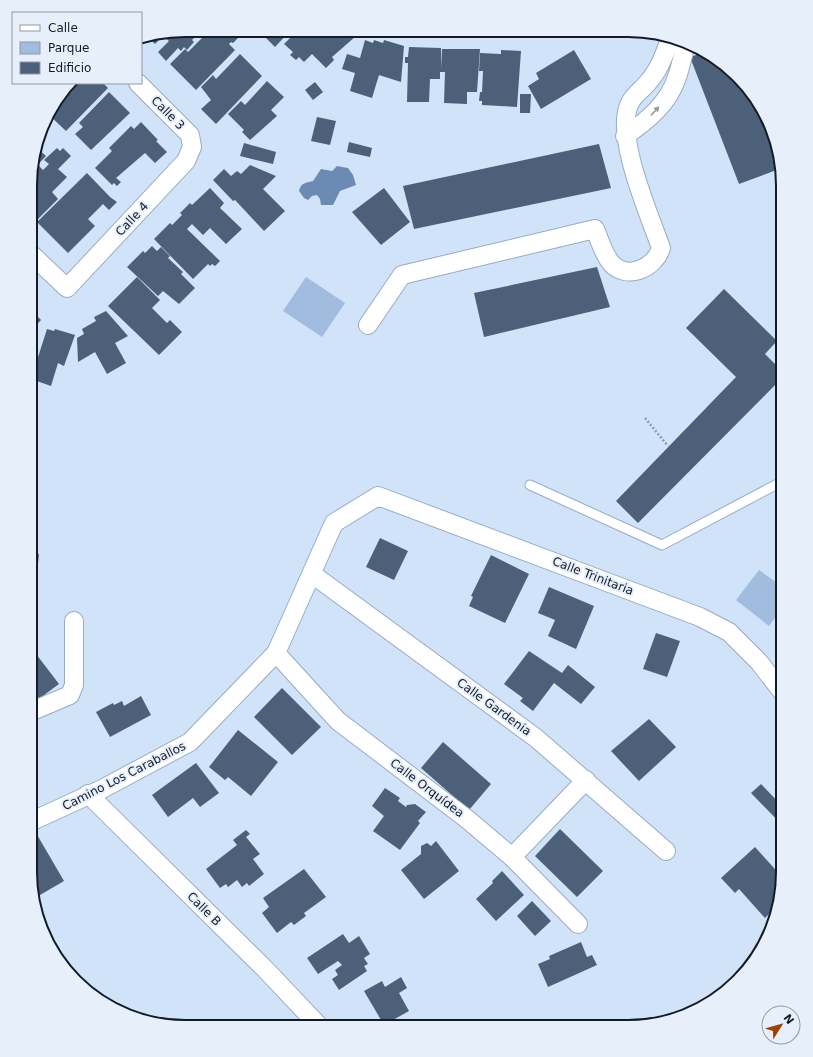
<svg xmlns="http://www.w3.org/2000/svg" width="813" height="1057" font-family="'DejaVu Sans',sans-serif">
<rect width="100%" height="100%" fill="#d1e3f9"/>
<g fill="#a1bcde">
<path d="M 306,277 L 345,303 L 322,337 L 283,311 Z"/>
<path d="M 759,570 L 783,587 L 783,607 L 769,626 L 736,600 Z"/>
</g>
<path fill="#6b8bb4" d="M 337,166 L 348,168 L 353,175 L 356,185 L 340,191 L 333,205 L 321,205 L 320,199 L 317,195 L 312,196 L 308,200 L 304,198 L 299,191 C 301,183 305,183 313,181 L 321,169 L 332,171 Z"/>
<g fill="#4d6079">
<path d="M 185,30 L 202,30 L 192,40 L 194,42 L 187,50 L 184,47 L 181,51 L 178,48 L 166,61 L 158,52 L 169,41 L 163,36 L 155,44 L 149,38 L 152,35 Z"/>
<path d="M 210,30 L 232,30 L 239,37 L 233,43 L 231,42 L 229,44 L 235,50 L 196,90 L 170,64 L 185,49 L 188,52 Z"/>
<path d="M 258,30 L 291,30 L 275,47 Z"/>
<path d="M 298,30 L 350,30 L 356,36 L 332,57 L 334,60 L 326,68 L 312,54 L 304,62 L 299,57 L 296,60 L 290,55 L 293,52 L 284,44 Z"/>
<path d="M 365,40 L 373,43 L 374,40 L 383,43 L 384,40 L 404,46 L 401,82 L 379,75 L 372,98 L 350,91 L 355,73 L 342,69 L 347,54 L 360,58 Z"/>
<path d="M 409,47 L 441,48 L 441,69 L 442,49 L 480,49 L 477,92 L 467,92 L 467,104 L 444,103 L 445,72 L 440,72 L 440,79 L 430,79 L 429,102 L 407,102 L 408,63 L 405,63 L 405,57 L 408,57 Z"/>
<path d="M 501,50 L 521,51 L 517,107 L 482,105 L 482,101 L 479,101 L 480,92 L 482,92 L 483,71 L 479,71 L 480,53 L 501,54 Z"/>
<path d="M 574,50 L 591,79 L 541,109 L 528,86 L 539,79 L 536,73 Z"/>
<path d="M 705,52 L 722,62 L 767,116 L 779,169 L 739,184 L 690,57 Z"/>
<path d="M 240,54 L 262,76 L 216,124 L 201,109 L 211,100 L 201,87 L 213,75 L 216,79 Z"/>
<path d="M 267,81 L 284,97 L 271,110 L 277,116 L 250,140 L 242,132 L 244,130 L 228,114 L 241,101 L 245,105 Z"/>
<path d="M 315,82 L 323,92 L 313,100 L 305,90 Z"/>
<path d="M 71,83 L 103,83 L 108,88 L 66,131 L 48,114 L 51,108 Z"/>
<path d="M 109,92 L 130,113 L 91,150 L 75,134 L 83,127 L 79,123 Z"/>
<path d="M 520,94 L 531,94 L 530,113 L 520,113 Z"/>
<path d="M 317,117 L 336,121 L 330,145 L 311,141 Z"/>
<path d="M 141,122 L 158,140 L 156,141 L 167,152 L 155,163 L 145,153 L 116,178 L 121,182 L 117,186 L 114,183 L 112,185 L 95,168 L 112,151 L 109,148 L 131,126 L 134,129 Z"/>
<path d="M 349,142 L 372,148 L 370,157 L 347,152 Z"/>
<path d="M 244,143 L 276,152 L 273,164 L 240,156 Z"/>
<path d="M 599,144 L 611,188 L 414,229 L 403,186 Z"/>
<path d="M 37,148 L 46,156 L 31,172 L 31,164 Z"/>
<path d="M 57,148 L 60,151 L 63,148 L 71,156 L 58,169 L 67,177 L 52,192 L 58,199 L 36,221 L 31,215 L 31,174 L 39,166 L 43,170 L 49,164 L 44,160 Z"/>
<path d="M 250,165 L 276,176 L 263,189 L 285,211 L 264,231 L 235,200 L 233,201 L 213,180 L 224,169 L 231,176 L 237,171 L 241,174 Z"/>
<path d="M 87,173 L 110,197 L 117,202 L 109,210 L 103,204 L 88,219 L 95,226 L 68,253 L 37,222 Z"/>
<path d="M 210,188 L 224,203 L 220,208 L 242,229 L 226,244 L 210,228 L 203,235 L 192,224 L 187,229 L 220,261 L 215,266 L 212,264 L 210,266 L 208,264 L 193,279 L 154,239 L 170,223 L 172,225 L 182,215 L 180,213 L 190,203 L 192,205 Z"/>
<path d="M 384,188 L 410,222 L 381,245 L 352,212 Z"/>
<path d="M 152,246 L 157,251 L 161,247 L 170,256 L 168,258 L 183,272 L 181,274 L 195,288 L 179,304 L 163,291 L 158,296 L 127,267 L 143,251 L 145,253 Z"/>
<path d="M 597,267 L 610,307 L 484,337 L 474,293 Z"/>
<path d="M 137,277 L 160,300 L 152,308 L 167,323 L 170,320 L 182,332 L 159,355 L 108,306 Z"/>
<path d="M 724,289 L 777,341 L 765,354 L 783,372 L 783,377 L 638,523 L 616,501 L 736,377 L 686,328 Z"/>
<path d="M 32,311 L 41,320 L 31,331 L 31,312 Z"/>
<path d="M 106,311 L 128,336 L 115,343 L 126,363 L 107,374 L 95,352 L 78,362 L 77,338 L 84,334 L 82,329 L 96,321 L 94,317 Z"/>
<path d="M 47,329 L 54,331 L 55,329 L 75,335 L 64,366 L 58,363 L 51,386 L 31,379 Z"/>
<path d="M 380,538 L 408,551 L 394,580 L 366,567 Z"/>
<path d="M 31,553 L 39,554 L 35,592 L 31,592 Z"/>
<path d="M 491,555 L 529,574 L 505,623 L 469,606 L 473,597 L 471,596 Z"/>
<path d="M 549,587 L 594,606 L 576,649 L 548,636 L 555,620 L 538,613 Z"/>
<path d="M 656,633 L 680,641 L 667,677 L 643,669 Z"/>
<path d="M 33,650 L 59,684 L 36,701 L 30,693 L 30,651 Z"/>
<path d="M 529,651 L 562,673 L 568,665 L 595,687 L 581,704 L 554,683 L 533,711 L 520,701 L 523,698 L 504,684 Z"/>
<path d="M 282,688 L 321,727 L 292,755 L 254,717 Z"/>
<path d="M 141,696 L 151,715 L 110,737 L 96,712 L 113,703 L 114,705 L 122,701 L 124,706 Z"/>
<path d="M 649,719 L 676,747 L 639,781 L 611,751 Z"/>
<path d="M 238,730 L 278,762 L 251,796 L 228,777 L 225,780 L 209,767 Z"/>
<path d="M 443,742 L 491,784 L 469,810 L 421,768 Z"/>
<path d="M 196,763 L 219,793 L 200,807 L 193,798 L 168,817 L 152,795 Z"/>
<path d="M 761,784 L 783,807 L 783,826 L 751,793 Z"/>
<path d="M 385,788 L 400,798 L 398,801 L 406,807 L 407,805 L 415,804 L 426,812 L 418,821 L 420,823 L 400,850 L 373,831 L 384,816 L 372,806 Z"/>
<path d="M 560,829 L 603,871 L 577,897 L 535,856 Z"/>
<path d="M 246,830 L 250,834 L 246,837 L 260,854 L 253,859 L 264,874 L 249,886 L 247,883 L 242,887 L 237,880 L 228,887 L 226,884 L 220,888 L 206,869 L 237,845 L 233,840 Z"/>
<path d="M 36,833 L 64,881 L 40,895 L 32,883 L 30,872 L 30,836 Z"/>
<path d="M 436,841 L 459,871 L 424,899 L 401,870 L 421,854 L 421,846 L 427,843 L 431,846 Z"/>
<path d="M 755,847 L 783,878 L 778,905 L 765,918 L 739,889 L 735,893 L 721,878 Z"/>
<path d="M 304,869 L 326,897 L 304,913 L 306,916 L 294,925 L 291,922 L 277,933 L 262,913 L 269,907 L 263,898 Z"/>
<path d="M 502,871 L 524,895 L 496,921 L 476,899 L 493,883 L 492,881 Z"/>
<path d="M 532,901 L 551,921 L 535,936 L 517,916 Z"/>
<path d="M 343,934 L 349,943 L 359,936 L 370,954 L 364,958 L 368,964 L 364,966 L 367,971 L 339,990 L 332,979 L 338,975 L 335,970 L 342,965 L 338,961 L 318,974 L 307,958 Z"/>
<path d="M 581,942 L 587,957 L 592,955 L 597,965 L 548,987 L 538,964 L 550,959 L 549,956 Z"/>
<path d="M 401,977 L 407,988 L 399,993 L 409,1011 L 384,1025 L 364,991 L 382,981 L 385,987 Z"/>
</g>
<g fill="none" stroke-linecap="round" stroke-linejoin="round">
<g stroke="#96abc6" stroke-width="11">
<path id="lane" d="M 530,485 L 662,545 L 783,481"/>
</g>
<g stroke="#96abc6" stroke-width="20">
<g id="street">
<path d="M 625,136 C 647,121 669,103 677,77 C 681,66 683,53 687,42"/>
<path d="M 31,254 L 67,288 L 186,161 L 192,147 L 190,135 L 138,83"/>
<path d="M 368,325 L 402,275 L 595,229 C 600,241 603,253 611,263 C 627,281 655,268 661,248 C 650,216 612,131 631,101 C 635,94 644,88 649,81 C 660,69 665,52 671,37"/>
<path d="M 312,574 L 536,738 L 666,851"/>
<path d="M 276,653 L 338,721 L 467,819 L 512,857 L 578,924"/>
<path d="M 30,712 L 70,695 L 74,685 L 74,621"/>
<path d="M 88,794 L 266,970 L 319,1026"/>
<path d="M 30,822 L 102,789 L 190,742 L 276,653 L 334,523 L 378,496 L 700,617 L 729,632 L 759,662 L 783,693"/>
<path d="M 512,857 L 586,780"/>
</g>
</g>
<path stroke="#8c9aac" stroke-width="2.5" stroke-dasharray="2 2" stroke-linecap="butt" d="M 645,418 L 668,446"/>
<use href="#lane" stroke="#fff" stroke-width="9"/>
<use href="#street" stroke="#fff" stroke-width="18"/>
</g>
<defs><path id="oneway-solid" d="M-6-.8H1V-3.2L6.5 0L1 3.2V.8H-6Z"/></defs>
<use fill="#95989d" href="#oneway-solid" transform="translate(655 111) rotate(-47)"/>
<g text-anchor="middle" stroke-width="4" stroke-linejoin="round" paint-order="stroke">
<g font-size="12" fill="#131b25" stroke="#e6effa">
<text transform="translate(168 113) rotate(45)" y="4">Calle 3</text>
<text transform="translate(132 219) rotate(-47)" y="4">Calle 4</text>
<text transform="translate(593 576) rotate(21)" y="4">Calle Trinitaria</text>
<text transform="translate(494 707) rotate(36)" y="4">Calle Gardenia</text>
<text transform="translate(124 776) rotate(-27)" y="4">Camino Los Caraballos</text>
<text transform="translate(427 788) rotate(37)" y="4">Calle Orquídea</text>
<text transform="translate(204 909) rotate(45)" y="4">Calle B</text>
</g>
</g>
<path d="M0 0H813V1057H0ZM185 37H628A148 148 0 0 1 776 185V872A148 148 0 0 1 628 1020H185A148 148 0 0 1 37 872V185A148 148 0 0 1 185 37Z" fill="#e6effa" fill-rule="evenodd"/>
<path fill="none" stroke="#131b25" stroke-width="2" d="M185 37H628A148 148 0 0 1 776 185V872A148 148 0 0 1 628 1020H185A148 148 0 0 1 37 872V185A148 148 0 0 1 185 37Z"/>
<rect x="12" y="12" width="130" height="72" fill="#e6effa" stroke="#929aa5"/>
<rect x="20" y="25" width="20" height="6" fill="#ffffff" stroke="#929aa5"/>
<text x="48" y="32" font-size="12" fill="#131b25">Calle</text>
<rect x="20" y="42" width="20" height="12" fill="#a1bcde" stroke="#929aa5"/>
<text x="48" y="52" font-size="12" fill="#131b25">Parque</text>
<rect x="20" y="62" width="20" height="12" fill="#4d6079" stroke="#929aa5"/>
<text x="48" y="72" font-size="12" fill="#131b25">Edificio</text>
<g transform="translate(781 1025) rotate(53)"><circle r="19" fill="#e6effa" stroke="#929aa5"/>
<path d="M0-3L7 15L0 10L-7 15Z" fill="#a23f00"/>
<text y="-6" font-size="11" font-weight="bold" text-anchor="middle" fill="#131b25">N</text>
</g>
</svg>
